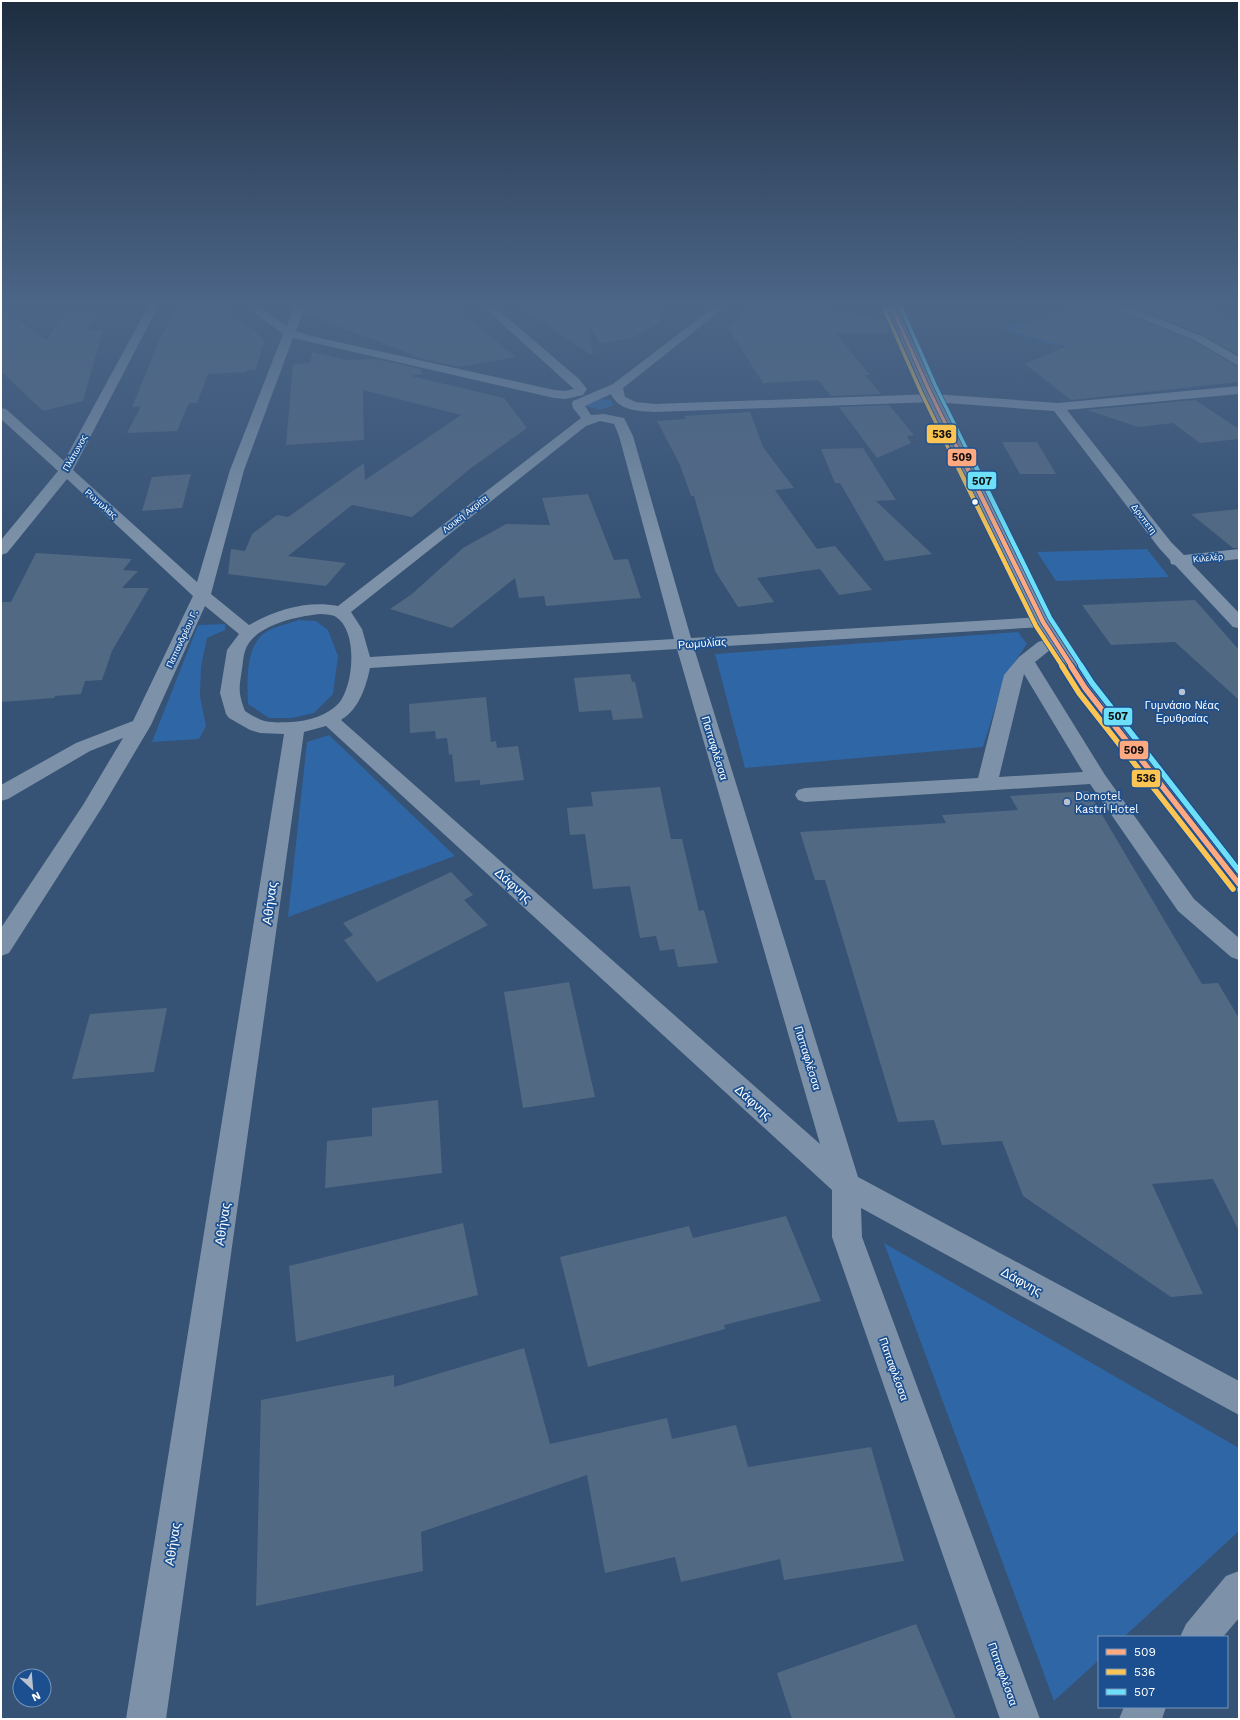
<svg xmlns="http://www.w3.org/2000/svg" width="1240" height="1720" font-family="'Work Sans',sans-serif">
<rect width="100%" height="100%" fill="#365274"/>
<g fill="#2f66a5">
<path d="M 1021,322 L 1076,339 L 1058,346 L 1003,329 Z"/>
<path d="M 599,399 L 610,400 L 614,405 L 600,410 L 586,406 L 586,403 Z"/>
<path d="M 1147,549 L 1169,577 L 1056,581 L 1037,552 Z"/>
<path d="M 298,620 L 316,621 L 328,630 L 338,656 L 333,694 L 314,713 L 292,718 L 269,718 L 248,704 C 247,682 245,645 266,632 C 275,626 289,624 298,620 Z"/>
<path d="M 225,624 L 225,630 L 207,638 L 201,667 L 200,696 L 206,726 L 199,739 L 152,742 L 198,625 Z"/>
<path d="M 1018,632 L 1027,644 L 1005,676 L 983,747 L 745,768 L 715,654 Z"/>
<path d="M 329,735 L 455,856 L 288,917 L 307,742 Z"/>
<path d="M 884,1243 L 1239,1448 L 1239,1531 L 1124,1637 L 1099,1637 L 1099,1660 L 1054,1701 Z"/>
</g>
<g fill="#526984">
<path d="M 184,303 L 211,303 L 210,306 L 226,305 L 248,327 L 250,326 L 265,341 L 255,370 L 247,370 L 246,372 L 208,374 L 197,403 L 189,403 L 177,431 L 127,433 L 141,406 L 132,407 L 162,334 L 167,327 L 178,306 L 182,306 Z"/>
<path d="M 401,303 L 451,303 L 515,357 L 459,367 L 410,356 L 416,356 L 304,313 L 305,309 Z"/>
<path d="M 514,303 L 659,303 L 661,322 L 632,338 L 600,344 L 588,325 L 593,356 Z"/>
<path d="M 757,303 L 783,303 L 888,320 L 887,333 L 836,334 L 870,375 L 865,375 L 881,394 L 831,396 L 818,380 L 763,383 L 727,326 Z"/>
<path d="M 1081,303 L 1106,309 L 1112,308 L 1193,341 L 1239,367 L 1239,382 L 1071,400 L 1025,364 L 1067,346 L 1012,330 Z"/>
<path d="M 1145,303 L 1202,303 L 1239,323 L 1239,355 L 1203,335 L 1130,305 Z"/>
<path d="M 1,308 L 46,340 L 66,312 L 98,311 L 85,331 L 103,330 L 83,401 L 43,411 L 1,371 Z"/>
<path d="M 312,352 L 347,360 L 376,359 L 421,369 L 422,374 L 411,376 L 504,398 L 527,428 L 471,468 L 412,517 L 352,505 L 288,556 L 346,563 L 326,586 L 228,574 L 231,549 L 245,551 L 252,534 L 277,515 L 288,517 L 364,463 L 365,480 L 461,415 L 363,390 L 364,440 L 286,445 L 293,364 L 310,363 Z"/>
<path d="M 1195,400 L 1239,429 L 1239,439 L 1200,443 L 1173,423 L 1138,427 L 1087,410 Z"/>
<path d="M 889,405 L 914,435 L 907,436 L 911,443 L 877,458 L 839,407 Z"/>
<path d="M 750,412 L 763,447 L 794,488 L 775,490 L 817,549 L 835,546 L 872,590 L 839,595 L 820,569 L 757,578 L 774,602 L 738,607 L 715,571 L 694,496 L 691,496 L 680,465 L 657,421 L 686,419 L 684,416 Z"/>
<path d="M 1002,442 L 1037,442 L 1056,474 L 1020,474 Z"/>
<path d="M 863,448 L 896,500 L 876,501 L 932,554 L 885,561 L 840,483 L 835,483 L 821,449 Z"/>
<path d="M 191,474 L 182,508 L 142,511 L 152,477 Z"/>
<path d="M 588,494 L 614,560 L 628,559 L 641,598 L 546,606 L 544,596 L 519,598 L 515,578 L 452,628 L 390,609 L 412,594 L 463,548 L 506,524 L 550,525 L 542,498 Z"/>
<path d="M 1239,509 L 1239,548 L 1233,548 L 1191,514 Z"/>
<path d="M 36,553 L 132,559 L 123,570 L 138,571 L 122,588 L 149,588 L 112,651 L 102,680 L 85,681 L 81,694 L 55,696 L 54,698 L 1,702 L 1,602 L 11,602 Z"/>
<path d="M 1195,600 L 1239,650 L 1239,700 L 1175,642 L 1111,645 L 1082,605 Z"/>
<path d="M 630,674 L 632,682 L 635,682 L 643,718 L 613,720 L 611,710 L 579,712 L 574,678 Z"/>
<path d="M 486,697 L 491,742 L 496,741 L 497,748 L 518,746 L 524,780 L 480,785 L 480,780 L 455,782 L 452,754 L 449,755 L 447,738 L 436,739 L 435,731 L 410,733 L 409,704 Z"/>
<path d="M 660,787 L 671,839 L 682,839 L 699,911 L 704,910 L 718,963 L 678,967 L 674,949 L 660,951 L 656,936 L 640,938 L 630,886 L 593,889 L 585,834 L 570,835 L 567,808 L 593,806 L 591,792 Z"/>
<path d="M 1088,791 L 1202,984 L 1218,983 L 1239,1018 L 1239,1231 L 1213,1179 L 1152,1184 L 1203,1294 L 1171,1297 L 1023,1196 L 1002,1141 L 942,1145 L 934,1120 L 898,1122 L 825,880 L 815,880 L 800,832 L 946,823 L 942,815 L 1018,810 L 1010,796 Z"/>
<path d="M 451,872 L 473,895 L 464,900 L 488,925 L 377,982 L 344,940 L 353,935 L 343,923 Z"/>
<path d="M 569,982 L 595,1097 L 523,1108 L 504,992 Z"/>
<path d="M 167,1008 L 154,1072 L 72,1079 L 90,1014 Z"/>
<path d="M 438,1100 L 442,1173 L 325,1188 L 327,1141 L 372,1136 L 372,1108 Z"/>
<path d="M 786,1216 L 821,1301 L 724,1325 L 725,1329 L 588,1367 L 560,1257 L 689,1226 L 693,1238 Z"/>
<path d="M 463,1223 L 478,1295 L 296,1342 L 289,1266 Z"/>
<path d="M 524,1348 L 550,1444 L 667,1418 L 672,1439 L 736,1425 L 748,1467 L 871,1447 L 904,1561 L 784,1580 L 780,1559 L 681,1582 L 675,1557 L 605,1573 L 587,1475 L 421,1532 L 423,1571 L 256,1606 L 261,1400 L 394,1375 L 394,1387 Z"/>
<path d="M 916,1624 L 956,1719 L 792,1719 L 777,1673 Z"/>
</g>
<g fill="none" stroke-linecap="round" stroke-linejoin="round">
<g fill="#7d92a8" fill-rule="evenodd">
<path d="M 150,303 L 160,303 L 73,470 L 197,582 L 230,470 L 283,334 L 241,303 L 253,303 L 287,326 L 296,303 L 306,303 L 296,331 L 311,336 L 554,390 L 565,391 L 574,389 L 479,303 L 490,303 L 579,379 L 587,389 L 583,395 L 565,399 L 554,398 L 293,338 L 244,470 L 211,594 L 249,625 C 275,610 307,600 338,606 L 581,418 L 573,408 L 572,404 L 573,401 L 613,384 L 719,303 L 730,303 L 623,388 L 625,397 L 636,402 L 655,404 L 933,394 L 1058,403 L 1239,386 L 1239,394 L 1067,410 L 1171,542 L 1184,555 L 1239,549 L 1239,559 L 1192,564 L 1239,613 L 1239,628 L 1233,627 L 1175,565 L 1171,564 L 1170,560 L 1159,548 L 1054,411 L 933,402 L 655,412 C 638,411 619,411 611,394 L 585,406 L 591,415 L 604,414 L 624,418 L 633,436 L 691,638 L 1043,617 L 1049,618 L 1052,622 L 1049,626 L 1043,627 L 694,648 L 858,1177 L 1239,1381 L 1239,1415 L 861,1208 L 862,1237 L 1040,1719 L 1000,1719 L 832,1237 L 832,1190 L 326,726 L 304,732 L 166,1719 L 126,1719 L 284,734 L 260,733 L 250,730 L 229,718 L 226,714 L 220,693 L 227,650 L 239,634 L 205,606 L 151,725 L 103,806 L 9,953 L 1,956 L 1,928 L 83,805 L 123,738 L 90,751 L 8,799 L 1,801 L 1,785 L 76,743 L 133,721 L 193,596 L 67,479 L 7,553 L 1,555 L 1,540 L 58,471 L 1,419 L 1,408 L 6,409 L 64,461 ZM 600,421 L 614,424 L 619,436 L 674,639 L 370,657 L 362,629 L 351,612 L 586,426 ZM 321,614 C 326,615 332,614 336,617 C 358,631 354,685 339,703 C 327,716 308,721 291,722 C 269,723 263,723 245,711 C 238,692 239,689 242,669 C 243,663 243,657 245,651 C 253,625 298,616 321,614 ZM 677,649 L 820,1144 L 341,720 C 359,709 366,687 370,668 Z"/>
<path d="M 1106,303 L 1120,303 L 1202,336 L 1239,357 L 1239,366 L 1194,340 L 1107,305 Z"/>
<path d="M 1055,636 L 1061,637 L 1064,641 L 1061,645 L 1050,650 L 1035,662 L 1105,775 L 1194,899 L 1239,938 L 1239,960 L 1231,957 L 1178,911 L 1090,784 L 805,802 L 798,800 L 795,795 L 798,790 L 805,788 L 978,778 L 1004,675 L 1019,657 L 1038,642 ZM 1024,674 L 1083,772 L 999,777 Z"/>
<path d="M 1239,1571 L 1239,1618 L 1223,1637 L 1180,1637 L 1186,1624 L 1226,1576 Z"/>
<path d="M 1124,1707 L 1166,1707 L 1162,1719 L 1119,1719 Z"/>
</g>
<path fill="#7d8ea7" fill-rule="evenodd" d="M 885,303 L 895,303 L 934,388 L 1052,622 L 1092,685 L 1239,869 L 1239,892 L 1231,889 L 1078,692 L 1034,622 L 922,388 Z"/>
<g stroke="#1b4f8f" stroke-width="5">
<path id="bus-1-far2" d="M 890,303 L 928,388 L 964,462"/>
</g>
<g stroke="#1b4f8f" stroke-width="6">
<path id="bus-1-far1" d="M 964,461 L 1043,622 L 1072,667"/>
</g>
<g stroke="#1b4f8f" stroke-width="8">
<path id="bus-1" d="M 1071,666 L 1085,688 L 1239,884"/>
</g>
<g stroke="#1b4f8f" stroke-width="5">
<path id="bus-2-far2" d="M 883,306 L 921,392 L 955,462"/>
</g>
<g stroke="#1b4f8f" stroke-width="6">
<path id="bus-2-far1" d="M 955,461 L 1036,626 L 1063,667"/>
</g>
<g stroke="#1b4f8f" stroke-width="8">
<path id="bus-2" d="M 1062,666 L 1079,693 L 1233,889"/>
</g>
<g stroke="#1b4f8f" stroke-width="5">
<path id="bus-3-far2" d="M 899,303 L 935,385 L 973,462"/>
</g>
<g stroke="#1b4f8f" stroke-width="6">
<path id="bus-3-far1" d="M 973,461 L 1050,618 L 1082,667"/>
</g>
<g stroke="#1b4f8f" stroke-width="8">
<path id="bus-3" d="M 1081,666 L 1092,683 L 1239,871"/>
</g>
<use href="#bus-1-far2" stroke="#ffa980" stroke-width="3.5"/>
<use href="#bus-1-far1" stroke="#ffa980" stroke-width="4.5"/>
<use href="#bus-1" stroke="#ffa980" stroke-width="5.5"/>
<use href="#bus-2-far2" stroke="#fcc553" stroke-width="3.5"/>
<use href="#bus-2-far1" stroke="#fcc553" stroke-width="4.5"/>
<use href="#bus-2" stroke="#fcc553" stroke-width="5.5"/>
<use href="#bus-3-far2" stroke="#6ddff8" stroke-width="3.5"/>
<use href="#bus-3-far1" stroke="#6ddff8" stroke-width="4.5"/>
<use href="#bus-3" stroke="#6ddff8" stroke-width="5.5"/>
</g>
<linearGradient id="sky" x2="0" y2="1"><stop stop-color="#1e2d40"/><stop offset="0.56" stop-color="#4c6688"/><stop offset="1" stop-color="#4c6688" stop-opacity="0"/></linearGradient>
<rect width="1240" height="544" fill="url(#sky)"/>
<circle fill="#fff" stroke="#1b4f8f" stroke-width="1.5" cx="975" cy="502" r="3.5"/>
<g fill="#b9c2ce" stroke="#1b4f8f" stroke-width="1.5">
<circle cx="1182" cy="692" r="4"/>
<circle cx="1067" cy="802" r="4"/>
</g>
<g text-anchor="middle" stroke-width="3.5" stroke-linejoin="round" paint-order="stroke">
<g font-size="9" fill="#fff" stroke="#1b4f8f">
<text transform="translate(75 453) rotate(-61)" y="3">Πλάτωνος</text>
<text transform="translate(101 504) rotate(42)" y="3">Ρωμυλίας</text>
<text transform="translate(465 514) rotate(-38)" y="3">Λουκή Ακρίτα</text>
<text transform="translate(1144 519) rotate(53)" y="3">Δρνπετη</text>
<text transform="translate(1208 558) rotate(-6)" y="3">Κιλελέρ</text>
<text transform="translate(182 639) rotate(-65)" y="3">Παπανδρέου Γ.</text>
</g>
<g font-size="11" fill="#fff" stroke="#1b4f8f">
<text transform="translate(702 643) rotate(-4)" y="4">Ρωμυλίας</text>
<text transform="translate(715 748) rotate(73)" y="4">Παπαφλέσσα</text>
<text transform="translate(808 1058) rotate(73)" y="4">Παπαφλέσσα</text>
<text transform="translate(894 1369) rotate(70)" y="4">Παπαφλέσσα</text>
<text transform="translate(1003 1674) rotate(70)" y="4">Παπαφλέσσα</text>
</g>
<g font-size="11" fill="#fff" stroke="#1b4f8f">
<text x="1182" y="709">Γυμνάσιο Νέας<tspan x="1182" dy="13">Ερυθραίας</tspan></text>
<text x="1075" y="800" text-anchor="start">Domotel<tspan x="1075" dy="13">Kastri Hotel</tspan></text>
</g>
<g font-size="13" fill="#fff" stroke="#1b4f8f">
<text transform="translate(514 885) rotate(42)" y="5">Δάφνης</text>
<text transform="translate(269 903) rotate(-82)" y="5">Αθήνας</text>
<text transform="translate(754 1102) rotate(42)" y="5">Δάφνης</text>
<text transform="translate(222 1224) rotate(-81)" y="5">Αθήνας</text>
<text transform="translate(1022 1281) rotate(29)" y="5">Δάφνης</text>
<text transform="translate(172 1544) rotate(-81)" y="5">Αθήνας</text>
</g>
</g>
<g stroke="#1b4f8f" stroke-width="1.5">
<rect x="926" y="424" width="31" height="20" rx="4" fill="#fcc553"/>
<rect x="947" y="448" width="30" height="19" rx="4" fill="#ffa980"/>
<rect x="967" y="471" width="30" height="19" rx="4" fill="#6ddff8"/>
<rect x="1103" y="707" width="30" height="19" rx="4" fill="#6ddff8"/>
<rect x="1119" y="740" width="30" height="20" rx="4" fill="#ffa980"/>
<rect x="1131" y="769" width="30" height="19" rx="4" fill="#fcc553"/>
</g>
<g font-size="11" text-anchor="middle" font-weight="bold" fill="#111">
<text x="942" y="438">536</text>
<text x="962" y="461">509</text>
<text x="982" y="485">507</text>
<text x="1118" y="720">507</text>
<text x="1134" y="754">509</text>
<text x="1146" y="782">536</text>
</g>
<rect width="1240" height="1720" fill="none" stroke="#ffffff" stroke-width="4"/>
<rect x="1098" y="1636" width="130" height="72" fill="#1b4f8f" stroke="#7695bc"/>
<rect x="1106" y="1649" width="20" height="6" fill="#ffa980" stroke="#7695bc"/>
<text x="1134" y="1656" font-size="12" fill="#ffffff">509</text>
<rect x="1106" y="1669" width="20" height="6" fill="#fcc553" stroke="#7695bc"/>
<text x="1134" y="1676" font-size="12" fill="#ffffff">536</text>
<rect x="1106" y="1689" width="20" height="6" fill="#6ddff8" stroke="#7695bc"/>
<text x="1134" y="1696" font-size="12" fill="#ffffff">507</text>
<g transform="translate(32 1688) rotate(154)"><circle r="19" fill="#1b4f8f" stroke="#7695bc"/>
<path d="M0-3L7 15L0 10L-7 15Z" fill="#b9c2ce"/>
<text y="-6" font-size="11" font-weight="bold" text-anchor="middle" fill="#ffffff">N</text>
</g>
</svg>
